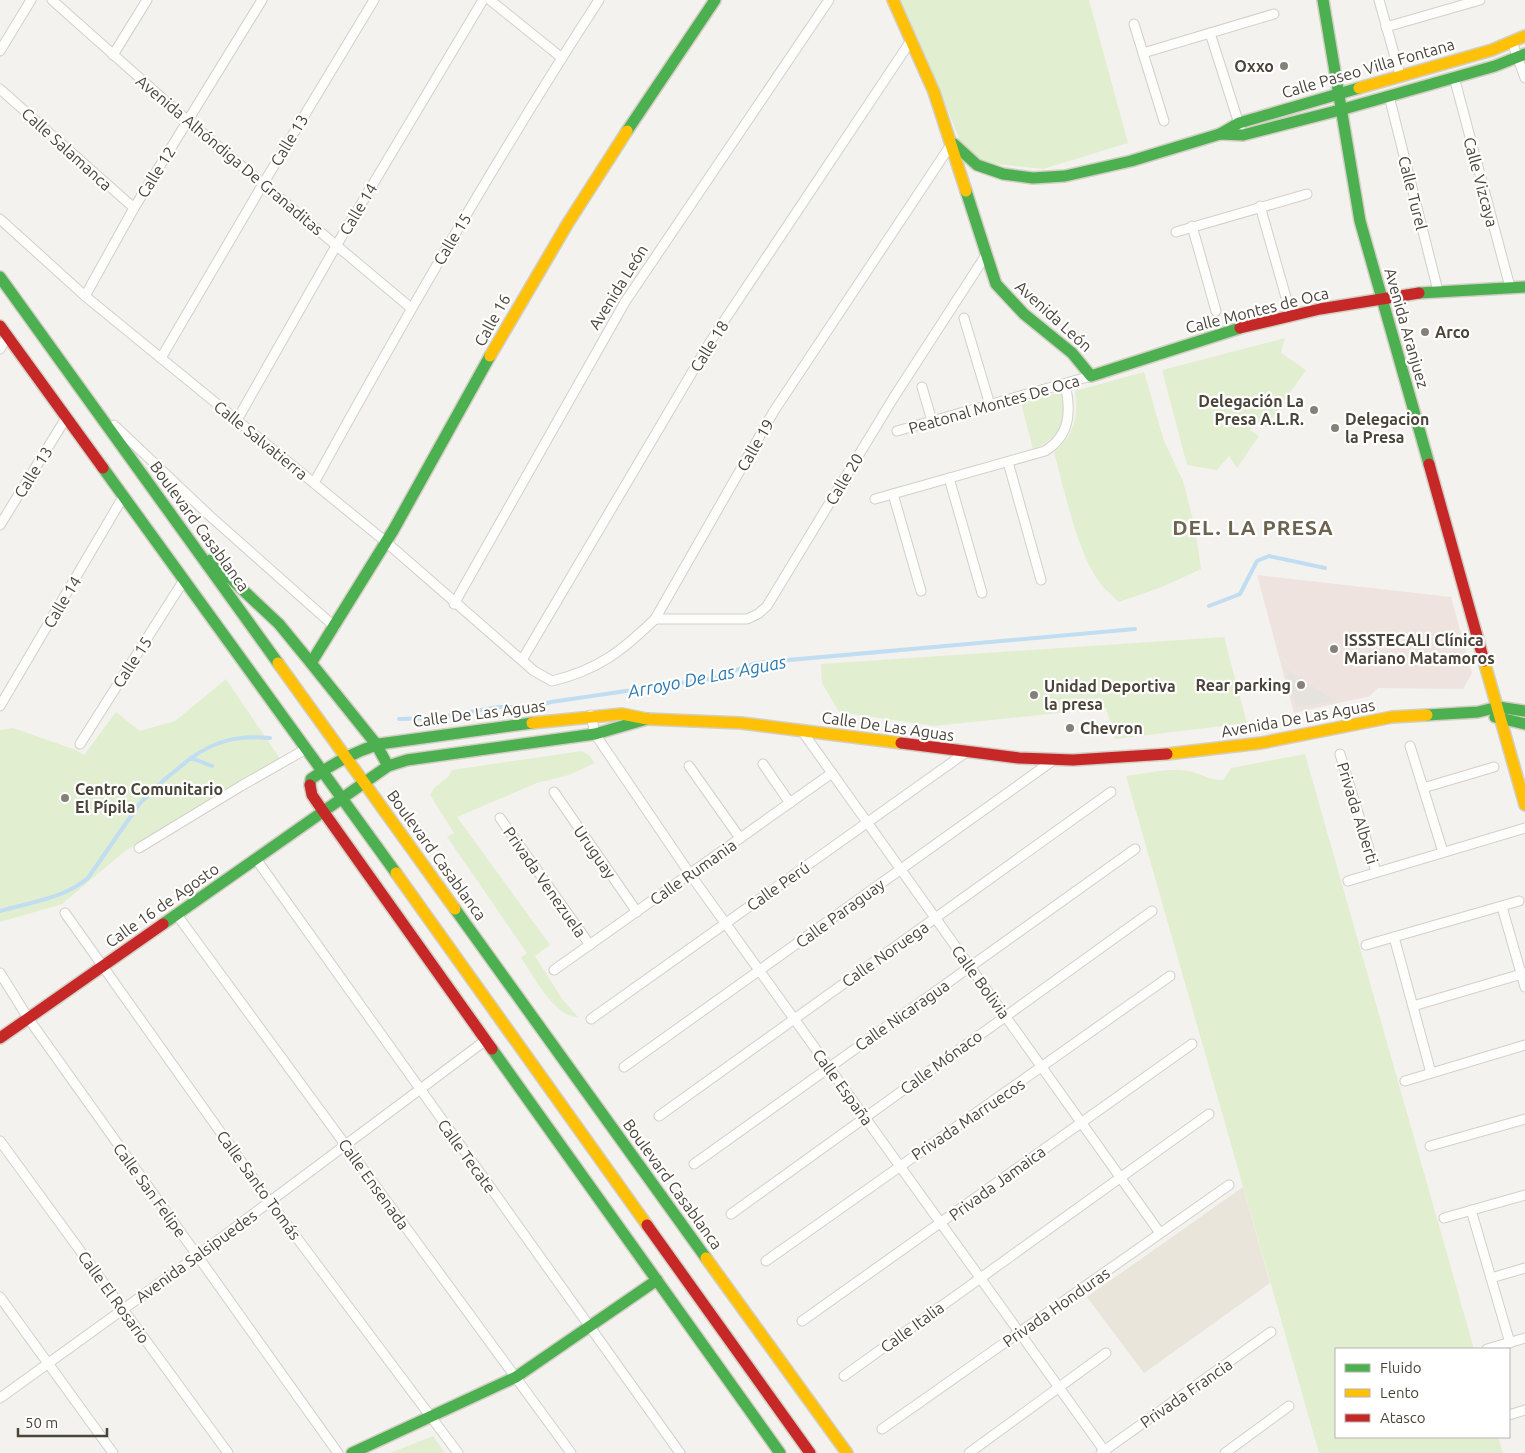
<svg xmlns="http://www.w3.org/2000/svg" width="1525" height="1453" font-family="Ubuntu,sans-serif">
<rect width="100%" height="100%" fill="#f4f2ee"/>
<path fill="#eae5da" d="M 1243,1187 L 1270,1283 L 1144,1373 L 1087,1297 Z"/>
<path fill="#eee3df" d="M 1257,575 L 1451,597 L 1472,673 L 1463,689 L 1378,688 L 1370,696 L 1294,713 Z"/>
<g fill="#e1eecf">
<path d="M 899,0 L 1089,0 L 1128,143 L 1043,169 L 989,163 L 973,156 L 961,143 L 929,64 L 908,26 Z"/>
<path d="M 1285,338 L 1281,353 L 1306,370 L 1266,427 L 1256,421 L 1250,430 L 1259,436 L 1237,468 L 1229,456 L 1217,470 L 1187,465 L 1162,370 Z"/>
<path d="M 1144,372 L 1164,441 L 1183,481 L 1195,528 L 1201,569 L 1162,587 L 1119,602 C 1113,596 1105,590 1100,583 C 1076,550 1065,491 1054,452 C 1074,436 1079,416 1075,391 Z"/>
<path d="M 1061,392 C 1070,416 1058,441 1033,449 L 1021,403 Z"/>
<path d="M 1224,637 L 1247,723 L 1115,739 L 1106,708 L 934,726 L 839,712 L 822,683 L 821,664 Z"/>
<path d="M 226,679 L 281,760 L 125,851 L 62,904 L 0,922 L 0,730 L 13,728 L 76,750 L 84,755 L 116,712 L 140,731 L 175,721 Z"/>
<path d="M 582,751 L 590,756 L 595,763 L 569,775 L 537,783 L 457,817 L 550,945 L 535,956 L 563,1000 L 578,1017 C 554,1017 534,976 521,958 L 527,953 L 447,837 L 454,833 L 430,795 L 434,788 L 448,777 L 452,770 Z"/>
<path d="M 1305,754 L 1474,1349 L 1336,1349 L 1336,1437 L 1498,1437 L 1503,1453 L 1319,1453 L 1126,776 C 1144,774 1163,769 1181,770 C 1196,770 1208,781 1223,780 L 1231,768 Z"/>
<path d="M 433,1436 L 445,1453 L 390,1453 Z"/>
</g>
<path fill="#e6e3df" d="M 1286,669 L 1336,701 L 1296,707 Z"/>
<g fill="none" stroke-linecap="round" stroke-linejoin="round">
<g stroke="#c0ddf1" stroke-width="4">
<path d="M 1209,606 L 1240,594 L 1257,561 L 1269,556 L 1325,568"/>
<path d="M 399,719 L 436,718 L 498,707 L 533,707 L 551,702 L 715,678 L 755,663 L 1135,629"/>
<path d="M 191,758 C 217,740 239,735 270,738"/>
<path d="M 0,911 C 28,903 65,898 88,878 L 140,803 L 164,780 L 191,758 L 212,766"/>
</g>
<g stroke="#d2d0cb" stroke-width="11">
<g id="street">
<path d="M 52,0 L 188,121 L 411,308"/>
<path d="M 490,0 L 562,58"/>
<path d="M 1379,0 L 1400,75"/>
<path d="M 1134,24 L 1164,121"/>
<path d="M 1386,27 L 1480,0"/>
<path d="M 1210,33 L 1240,127"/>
<path d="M 1512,42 L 1525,78"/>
<path d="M 0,51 L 31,0"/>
<path d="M 1143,53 L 1274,14"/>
<path d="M 113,55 L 147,0"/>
<path d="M 1454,77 L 1510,287"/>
<path d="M 0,89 L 134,208"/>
<path d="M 1389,96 L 1438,291"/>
<path d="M 1260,206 L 1291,315"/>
<path d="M 0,219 L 85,296 L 386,542 L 534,671 L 552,681 C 598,670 622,651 655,619 L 774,411 L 952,143"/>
<path d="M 1192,226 L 1216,311"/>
<path d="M 1176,232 L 1307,194"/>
<path d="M 85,296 L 134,208 L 262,0"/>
<path d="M 964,318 L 990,405"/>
<path d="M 0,349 L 7,336"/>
<path d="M 161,358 L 263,184 L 374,0"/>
<path d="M 922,387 L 932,421"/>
<path d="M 237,420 L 336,246 L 483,0"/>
<path d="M 114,425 L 210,516 L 335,627"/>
<path d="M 897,431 L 1091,376"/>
<path d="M 1008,462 L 1041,580"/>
<path d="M 949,478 L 982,593"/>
<path d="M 314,483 C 404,319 497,157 599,0"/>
<path d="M 893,494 L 921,591"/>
<path d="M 875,499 L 1045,451 C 1071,435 1071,410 1065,384"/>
<path d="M 0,525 L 66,418"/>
<path d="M 454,604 L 625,302 L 829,0"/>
<path d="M 655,619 L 747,619 L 758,614 L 767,606 L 894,397 L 986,255"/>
<path d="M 522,660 L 710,342 L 910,42"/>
<path d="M 0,706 L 123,497"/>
<path d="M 591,715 L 595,734 L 690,874 L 1106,1453"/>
<path d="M 802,731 L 1160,1233"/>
<path d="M 80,744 L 184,580"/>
<path d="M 1410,746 L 1443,852"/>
<path d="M 1340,754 L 1376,872"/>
<path d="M 763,764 L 790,803"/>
<path d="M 689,766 L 740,838"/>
<path d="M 1423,788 L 1494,767"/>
<path d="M 554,792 L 637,912"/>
<path d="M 500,818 L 590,945"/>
<path d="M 139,848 L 241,786 L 306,749"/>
<path d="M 256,859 L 680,1453"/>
<path d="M 1348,881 L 1525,828"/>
<path d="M 1502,907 L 1525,987"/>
<path d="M 65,913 L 270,1202 L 458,1453"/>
<path d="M 177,915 L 571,1453"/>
<path d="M 1394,937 L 1431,1073"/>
<path d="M 1366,945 L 1519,901"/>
<path d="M 554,970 L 832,773"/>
<path d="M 0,973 L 28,1018 L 338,1453"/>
<path d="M 1413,1006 L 1525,973"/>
<path d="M 591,1019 L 965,753"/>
<path d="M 624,1067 L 1055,759"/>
<path d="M 1405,1081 L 1525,1045"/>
<path d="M 659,1116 L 1111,792"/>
<path d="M 0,1141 L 228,1453"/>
<path d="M 1430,1146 L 1525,1119"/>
<path d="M 694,1164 L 1135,849"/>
<path d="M 1471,1210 L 1510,1343"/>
<path d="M 731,1214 L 1152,911"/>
<path d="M 1444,1218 L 1525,1195"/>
<path d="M 766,1261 C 900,1165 1036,1072 1170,976"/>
<path d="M 1491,1278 L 1525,1268"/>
<path d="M 0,1297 L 113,1453"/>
<path d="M 802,1321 L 1192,1044"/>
<path d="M 1487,1349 L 1525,1338"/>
<path d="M 844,1376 L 1209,1114"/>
<path d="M 0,1398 L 197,1256 L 486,1040"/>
<path d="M 1509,1415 L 1525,1410"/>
<path d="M 882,1429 L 1229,1185"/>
<path d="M 969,1453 L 1106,1353"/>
<path d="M 1101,1453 L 1271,1332"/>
<path d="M 1225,1453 L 1289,1406"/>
</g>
</g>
<g stroke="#d3cfc5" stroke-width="14">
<g id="fast">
<path d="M 1323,0 L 1360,221 L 1429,464"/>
<path d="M 627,131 L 715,0"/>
<path d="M 1220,134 L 1243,135 L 1340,110 L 1495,66 L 1525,54"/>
<path d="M 954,144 L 977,165 L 1003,174 L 1033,178 L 1065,176 L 1131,161 L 1220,134 L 1239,123 L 1359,88"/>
<path d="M 966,191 L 996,284 L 1024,314 L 1072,353 L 1091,376 L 1240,328"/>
<path d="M 0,277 L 278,663"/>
<path d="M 1419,293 L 1525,287"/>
<path d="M 103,468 L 396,873"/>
<path d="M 211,560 L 279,624 L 311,663"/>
<path d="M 1427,715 L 1478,712 L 1498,707 L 1525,711"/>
<path d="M 1495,717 L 1525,724"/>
<path d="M 388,766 L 376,744 L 311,663 L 394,529 L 490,356"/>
<path d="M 310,785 L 311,779 C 332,764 354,752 379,744 L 532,723"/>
<path d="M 455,909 L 706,1258"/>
<path d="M 163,924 L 388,766 L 407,760 L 595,734 L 647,719"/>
<path d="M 492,1049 L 780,1453"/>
<path d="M 352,1453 L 516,1377 L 657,1280"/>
</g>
</g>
<g stroke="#d3cfc5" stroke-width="14">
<g id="slow">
<path d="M 893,0 L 934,92 L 966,191"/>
<path d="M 1359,88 L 1492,50 L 1525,36"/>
<path d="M 490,356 L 568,223 L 627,131"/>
<path d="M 1484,661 L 1525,805"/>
<path d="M 278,663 L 455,909"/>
<path d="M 532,723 L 622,714 L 647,719 L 741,723 L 901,743"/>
<path d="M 1167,754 L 1261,743 L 1392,717 L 1427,715"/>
<path d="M 396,873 L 647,1225"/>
<path d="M 706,1258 L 847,1453"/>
</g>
</g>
<g stroke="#d3cfc5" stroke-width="14">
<g id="jam">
<path d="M 0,326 L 103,468"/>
<path d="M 1240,328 L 1320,309 L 1419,293"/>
<path d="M 1429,464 L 1484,661"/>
<path d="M 901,743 L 1019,758 L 1073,760 L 1167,754"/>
<path d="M 310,785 L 312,795 L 323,811 L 492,1049"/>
<path d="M 0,1038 L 163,924"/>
<path d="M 647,1225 L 810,1453"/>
</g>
</g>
<use href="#street" stroke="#fdfdfc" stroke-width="9"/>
<use href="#fast" stroke="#4caf50" stroke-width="11"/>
<use href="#slow" stroke="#ffc107" stroke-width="11"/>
<use href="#jam" stroke="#c62828" stroke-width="11"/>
</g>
<g fill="#868178" stroke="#fff" stroke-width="2">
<circle cx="1284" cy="66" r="5"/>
<circle cx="1425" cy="332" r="5"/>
<circle cx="1314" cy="410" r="5"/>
<circle cx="1335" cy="428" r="5"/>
<circle cx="1334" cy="649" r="5"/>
<circle cx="1301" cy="685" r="5"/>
<circle cx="1034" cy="695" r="5"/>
<circle cx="1070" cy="728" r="5"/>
<circle cx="65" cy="798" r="5"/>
</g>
<g text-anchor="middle" stroke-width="4.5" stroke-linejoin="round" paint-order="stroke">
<g font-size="16" font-weight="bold" fill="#4b4439" stroke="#fff" text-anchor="start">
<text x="1274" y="72" text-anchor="end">Oxxo</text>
<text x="1435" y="338">Arco</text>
<text x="1304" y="407" text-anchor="end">Delegación La<tspan x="1304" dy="18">Presa A.L.R.</tspan></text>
<text x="1345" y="425">Delegacion<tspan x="1345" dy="18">la Presa</tspan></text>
<text x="1344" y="646">ISSSTECALI Clínica<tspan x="1344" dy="18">Mariano Matamoros</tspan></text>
<text x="1291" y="691" text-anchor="end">Rear parking</text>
<text x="1044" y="692">Unidad Deportiva<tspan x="1044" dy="18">la presa</tspan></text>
<text x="1080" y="734">Chevron</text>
<text x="75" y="795">Centro Comunitario<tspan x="75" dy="18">El Pípila</tspan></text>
</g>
<g font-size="16" fill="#4b4439" stroke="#fff">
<text transform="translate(1368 68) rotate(-16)" y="6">Calle Paseo Villa Fontana</text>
<text transform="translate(289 140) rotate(-59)" y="6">Calle 13</text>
<text transform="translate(67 149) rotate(42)" y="6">Calle Salamanca</text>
<text transform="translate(230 155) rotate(40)" y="6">Avenida Alhóndiga De Granaditas</text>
<text transform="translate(156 172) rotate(-58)" y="6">Calle 12</text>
<text transform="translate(1481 182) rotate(75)" y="6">Calle Vizcaya</text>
<text transform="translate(1413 193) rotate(76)" y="6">Calle Turel</text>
<text transform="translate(358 209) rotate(-59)" y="6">Calle 14</text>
<text transform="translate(452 239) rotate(-59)" y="6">Calle 15</text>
<text transform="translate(618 287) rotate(-58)" y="6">Avenida León</text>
<text transform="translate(1257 310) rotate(-14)" y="6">Calle Montes de Oca</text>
<text transform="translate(1054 316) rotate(42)" y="6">Avenida León</text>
<text transform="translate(492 320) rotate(-61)" y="6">Calle 16</text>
<text transform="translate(1407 328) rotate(74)" y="6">Avenida Aranjuez</text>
<text transform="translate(709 346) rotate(-58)" y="6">Calle 18</text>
<text transform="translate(994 404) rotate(-16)" y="6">Peatonal Montes De Oca</text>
<text transform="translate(261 440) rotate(39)" y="6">Calle Salvatierra</text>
<text transform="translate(755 445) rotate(-60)" y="6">Calle 19</text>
<text transform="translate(33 472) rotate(-58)" y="6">Calle 13</text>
<text transform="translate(844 479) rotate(-59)" y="6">Calle 20</text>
<text transform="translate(200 526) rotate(54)" y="6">Boulevard Casablanca</text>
<text transform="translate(62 602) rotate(-59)" y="6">Calle 14</text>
<text transform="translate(132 662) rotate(-57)" y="6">Calle 15</text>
<text transform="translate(479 713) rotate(-7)" y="6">Calle De Las Aguas</text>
<text transform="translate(1298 718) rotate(-10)" y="6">Avenida De Las Aguas</text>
<text transform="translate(888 726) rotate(8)" y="6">Calle De Las Aguas</text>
<text transform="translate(1358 813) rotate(73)" y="6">Privada Alberti</text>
<text transform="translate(595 852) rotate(55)" y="6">Uruguay</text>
<text transform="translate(437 855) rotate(54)" y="6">Boulevard Casablanca</text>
<text transform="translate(693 872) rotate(-35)" y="6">Calle Rumania</text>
<text transform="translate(545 882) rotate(55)" y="6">Privada Venezuela</text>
<text transform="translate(778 886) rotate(-35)" y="6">Calle Perú</text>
<text transform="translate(162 905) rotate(-35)" y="6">Calle 16 de Agosto</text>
<text transform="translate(840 913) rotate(-36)" y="6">Calle Paraguay</text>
<text transform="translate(885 954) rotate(-35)" y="6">Calle Noruega</text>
<text transform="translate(981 982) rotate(54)" y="6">Calle Bolivia</text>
<text transform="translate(902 1015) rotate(-35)" y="6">Calle Nicaragua</text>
<text transform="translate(941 1062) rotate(-36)" y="6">Calle Mónaco</text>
<text transform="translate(843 1087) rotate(54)" y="6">Calle España</text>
<text transform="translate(968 1119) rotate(-34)" y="6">Privada Marruecos</text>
<text transform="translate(467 1156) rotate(54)" y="6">Calle Tecate</text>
<text transform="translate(997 1183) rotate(-36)" y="6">Privada Jamaica</text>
<text transform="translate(374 1184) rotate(54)" y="6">Calle Ensenada</text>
<text transform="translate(673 1184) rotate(54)" y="6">Boulevard Casablanca</text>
<text transform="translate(259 1185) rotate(54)" y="6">Calle Santo Tomás</text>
<text transform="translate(150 1190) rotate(54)" y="6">Calle San Felipe</text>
<text transform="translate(196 1256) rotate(-36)" y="6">Avenida Salsipuedes</text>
<text transform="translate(114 1297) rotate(54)" y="6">Calle El Rosario</text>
<text transform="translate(1056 1307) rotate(-35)" y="6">Privada Honduras</text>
<text transform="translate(912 1327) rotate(-36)" y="6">Calle Italia</text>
<text transform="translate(1186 1393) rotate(-35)" y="6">Privada Francia</text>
</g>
<g font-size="18" font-style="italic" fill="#2e7ab2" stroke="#fff">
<text transform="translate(707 677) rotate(-11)" y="6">Arroyo De Las Aguas</text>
</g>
<g font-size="21" font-weight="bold" letter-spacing="1" fill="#6e6250" stroke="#fff">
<text x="1253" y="535">DEL. LA PRESA</text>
</g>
</g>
<rect x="1335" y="1348" width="175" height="90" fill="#ffffff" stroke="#b7b4b0"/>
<rect x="1345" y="1364" width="25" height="8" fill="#4caf50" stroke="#b7b4b0"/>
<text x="1380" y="1373" font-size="15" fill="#4b4439">Fluido</text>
<rect x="1345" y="1389" width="25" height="8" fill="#ffc107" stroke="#b7b4b0"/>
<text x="1380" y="1398" font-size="15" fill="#4b4439">Lento</text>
<rect x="1345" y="1414" width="25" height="8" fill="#c62828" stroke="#b7b4b0"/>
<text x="1380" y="1423" font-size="15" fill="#4b4439">Atasco</text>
<path d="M18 1428v8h89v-8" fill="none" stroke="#4b4439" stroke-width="2.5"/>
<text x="25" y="1428" font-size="15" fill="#4b4439" stroke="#ffffff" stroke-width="4" paint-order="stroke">50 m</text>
</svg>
